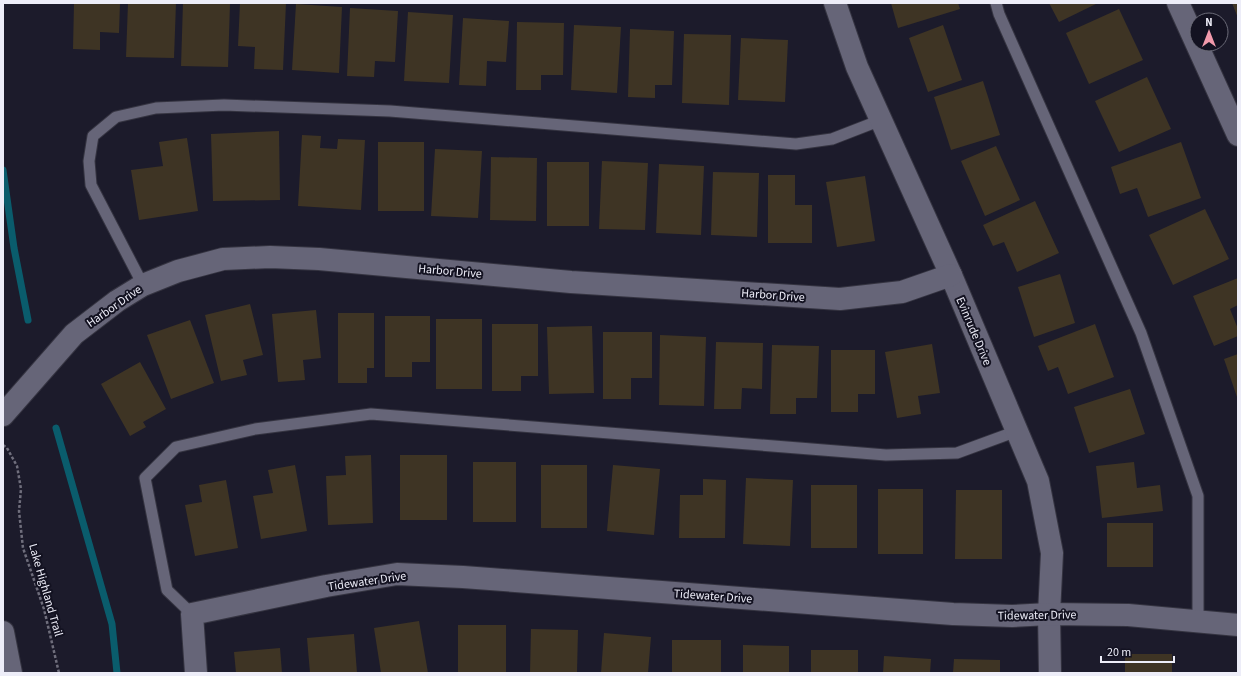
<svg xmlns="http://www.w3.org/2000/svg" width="1241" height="676" font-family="'Source Sans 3',sans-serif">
<rect width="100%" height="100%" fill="#1c1b2b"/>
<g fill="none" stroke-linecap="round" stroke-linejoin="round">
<g stroke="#0a5c6c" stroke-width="7">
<path d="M 3,170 L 14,248 L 28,320"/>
<path d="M 56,428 L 112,624 L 117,673"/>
</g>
</g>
<g fill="#3e3424">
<path d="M 74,3 L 120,3 L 119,33 L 100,32 L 100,50 L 73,49 Z"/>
<path d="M 128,3 L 176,3 L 174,58 L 126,57 Z"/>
<path d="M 183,3 L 230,3 L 228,67 L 181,66 Z"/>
<path d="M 240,3 L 286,3 L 283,70 L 254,69 L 255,47 L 238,46 Z"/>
<path d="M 891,3 L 958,3 L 960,9 L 898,28 Z"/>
<path d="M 1049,3 L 1098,3 L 1059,22 Z"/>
<path d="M 1232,3 L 1238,3 L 1238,18 Z"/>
<path d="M 296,4 L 342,7 L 339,73 L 292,70 Z"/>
<path d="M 350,8 L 398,11 L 395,62 L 375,61 L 374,77 L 347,76 Z"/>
<path d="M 1119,9 L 1143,60 L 1089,84 L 1066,33 Z"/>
<path d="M 408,12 L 453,15 L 449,83 L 404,81 Z"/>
<path d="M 463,18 L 509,21 L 506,62 L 487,61 L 486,86 L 459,85 Z"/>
<path d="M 517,22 L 564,23 L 563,75 L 541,75 L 541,90 L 516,90 Z"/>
<path d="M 574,25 L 621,27 L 617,93 L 571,90 Z"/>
<path d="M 943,25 L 962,80 L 928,92 L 909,38 Z"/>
<path d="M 630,29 L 674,31 L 672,85 L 655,85 L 655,98 L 628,97 Z"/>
<path d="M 684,34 L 731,35 L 729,105 L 682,103 Z"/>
<path d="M 741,38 L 788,40 L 785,102 L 738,100 Z"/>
<path d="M 1147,77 L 1171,129 L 1119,152 L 1095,101 Z"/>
<path d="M 983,81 L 1000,135 L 951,150 L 934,97 Z"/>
<path d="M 279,131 L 280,200 L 213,201 L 211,134 Z"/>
<path d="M 302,135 L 321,136 L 320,148 L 337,149 L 338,139 L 365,140 L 361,210 L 298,206 Z"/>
<path d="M 187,138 L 198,211 L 139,220 L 131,170 L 163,166 L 159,142 Z"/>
<rect x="378" y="142" width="46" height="69"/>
<path d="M 1181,142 L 1201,198 L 1148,217 L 1137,188 L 1120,194 L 1111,167 Z"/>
<path d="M 996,146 L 1020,200 L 985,216 L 961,161 Z"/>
<path d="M 435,149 L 482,151 L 478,218 L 431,216 Z"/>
<path d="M 491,157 L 537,158 L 536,221 L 490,220 Z"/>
<path d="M 602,161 L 648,163 L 645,230 L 599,229 Z"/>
<rect x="547" y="162" width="42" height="64"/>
<path d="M 659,164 L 704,166 L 701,235 L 656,233 Z"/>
<path d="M 713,172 L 759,173 L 757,237 L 711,235 Z"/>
<path d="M 768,175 L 795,175 L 795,205 L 812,205 L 812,243 L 768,243 Z"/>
<path d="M 865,176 L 875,241 L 837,247 L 826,182 Z"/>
<path d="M 1035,201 L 1059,253 L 1017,272 L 1004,242 L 993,246 L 983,225 Z"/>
<path d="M 1205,209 L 1229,259 L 1173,285 L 1149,235 Z"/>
<path d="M 1060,274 L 1075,323 L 1034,337 L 1018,287 Z"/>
<path d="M 1238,278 L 1238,305 L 1230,309 L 1238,329 L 1238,336 L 1214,346 L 1193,296 Z"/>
<path d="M 250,304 L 263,355 L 243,360 L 247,375 L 221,381 L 205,315 Z"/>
<path d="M 316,310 L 321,358 L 303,360 L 305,380 L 278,382 L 272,314 Z"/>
<path d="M 338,313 L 374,313 L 374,368 L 367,368 L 367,383 L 338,383 Z"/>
<path d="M 385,316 L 430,316 L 430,362 L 412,362 L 412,377 L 385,377 Z"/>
<rect x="436" y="319" width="46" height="70"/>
<path d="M 190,320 L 214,383 L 171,399 L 147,335 Z"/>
<path d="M 492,324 L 538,324 L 538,376 L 521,376 L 521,391 L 492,391 Z"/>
<path d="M 1095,324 L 1114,377 L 1068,394 L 1058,367 L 1048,371 L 1038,346 Z"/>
<path d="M 592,326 L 594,393 L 549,394 L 547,327 Z"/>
<path d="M 603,332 L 652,332 L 652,378 L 631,378 L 631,399 L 603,399 Z"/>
<path d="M 660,335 L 706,337 L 704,406 L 659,405 Z"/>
<path d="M 716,342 L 763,343 L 762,389 L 742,388 L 741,409 L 714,409 Z"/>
<path d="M 932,344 L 940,393 L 918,396 L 921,414 L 897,418 L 885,352 Z"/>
<path d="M 772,345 L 819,346 L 817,398 L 796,398 L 796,414 L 770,414 Z"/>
<path d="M 831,350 L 875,350 L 875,394 L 858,394 L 858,412 L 831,412 Z"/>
<path d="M 1238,354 L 1238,400 L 1224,359 Z"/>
<path d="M 140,362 L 166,409 L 143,422 L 146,427 L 130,436 L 101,384 Z"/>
<path d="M 1130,389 L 1145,434 L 1089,453 L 1074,407 Z"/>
<path d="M 371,455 L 373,523 L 328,525 L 326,476 L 346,475 L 345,456 Z"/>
<rect x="400" y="455" width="47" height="65"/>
<rect x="473" y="462" width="43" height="60"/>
<path d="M 1134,462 L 1137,488 L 1160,485 L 1163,511 L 1102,518 L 1096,466 Z"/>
<path d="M 295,465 L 307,531 L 261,539 L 253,496 L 273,493 L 268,470 Z"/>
<rect x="541" y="465" width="46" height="63"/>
<path d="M 613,465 L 660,469 L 654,535 L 607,531 Z"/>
<path d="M 746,478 L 793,480 L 790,546 L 743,544 Z"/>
<path d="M 703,479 L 726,480 L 725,538 L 679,538 L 680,495 L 703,495 Z"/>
<path d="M 226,480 L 238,548 L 195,556 L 185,505 L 202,502 L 199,485 Z"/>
<rect x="811" y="485" width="46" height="63"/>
<rect x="878" y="489" width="45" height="65"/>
<path d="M 956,490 L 1002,490 L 1002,559 L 955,559 Z"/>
<rect x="1107" y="523" width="46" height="44"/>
<path d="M 419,621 L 428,673 L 381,673 L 374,628 Z"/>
<rect x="458" y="625" width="48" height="48"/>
<path d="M 531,629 L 578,630 L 577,673 L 530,673 Z"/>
<path d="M 604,633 L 651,637 L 648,673 L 601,673 Z"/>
<path d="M 354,634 L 357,673 L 310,673 L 307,638 Z"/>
<rect x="672" y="640" width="49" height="33"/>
<path d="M 743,645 L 789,646 L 789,673 L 743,673 Z"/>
<path d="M 280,648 L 282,673 L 236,673 L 234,652 Z"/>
<rect x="811" y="650" width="47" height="23"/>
<rect x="1125" y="654" width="47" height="19"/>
<path d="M 884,656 L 931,659 L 930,673 L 883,673 Z"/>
<path d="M 954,659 L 1000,660 L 1000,673 L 953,673 Z"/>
</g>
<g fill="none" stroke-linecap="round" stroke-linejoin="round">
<g stroke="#353441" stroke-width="13">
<g id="service">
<path d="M 996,3 L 999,14 L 1141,333 L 1198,496 L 1198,621"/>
<path d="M 143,285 L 91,185 L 89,161 L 93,136 L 116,117 L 156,108 L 224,105 L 390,111 L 796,144 L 832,139 L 881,120"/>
<path d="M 192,614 L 167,590 L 145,478 L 176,447 L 255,429 L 371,414 L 886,455 L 957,453 L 1017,431"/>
</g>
</g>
<g stroke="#353441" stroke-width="24">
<g id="minor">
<path d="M 835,3 L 857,67 L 951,275 L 1038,481 L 1052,553 L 1049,614 L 1050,673"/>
<path d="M 1178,3 L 1238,135"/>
<path d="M 3,415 L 74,334 L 117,301 L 143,285 L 178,271 L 223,259 L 270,257 L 319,259 L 571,282 L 840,299 L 902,292 L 951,275"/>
<path d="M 3,632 L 11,673"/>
<path d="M 196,673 L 192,614 L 326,586 L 397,574 L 463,577 L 953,614 L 1012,616 L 1049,614 L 1128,615 L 1238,625"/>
</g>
</g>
<path stroke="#6f6e7c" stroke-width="2.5" stroke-dasharray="3 2" stroke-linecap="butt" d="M 3,445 L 7,448 L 17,466 L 21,489 L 19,511 L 23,548 L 44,609 L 59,673"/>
<use href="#service" stroke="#666578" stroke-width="11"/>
<use href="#minor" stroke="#666578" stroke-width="22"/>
</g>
<g text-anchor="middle" stroke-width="4" stroke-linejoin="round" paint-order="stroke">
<g font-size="12" fill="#ededf8" stroke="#131221">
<text transform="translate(450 271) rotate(5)" y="4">Harbor Drive</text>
<text transform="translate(773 295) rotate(4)" y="4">Harbor Drive</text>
<text transform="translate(114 306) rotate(-35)" y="4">Harbor Drive</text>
<text transform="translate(974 331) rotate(67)" y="4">Evinrude Drive</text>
<text transform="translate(367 581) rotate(-8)" y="4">Tidewater Drive</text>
<text transform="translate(46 590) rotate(74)" y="4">Lake Highland Trail</text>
<text transform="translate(713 596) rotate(4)" y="4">Tidewater Drive</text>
<text transform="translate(1037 615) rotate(-1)" y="4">Tidewater Drive</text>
</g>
</g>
<rect width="1241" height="676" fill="none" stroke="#ededf8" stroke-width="8"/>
<g transform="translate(1209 32)"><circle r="19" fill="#131221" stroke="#6a6a77"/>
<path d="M0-3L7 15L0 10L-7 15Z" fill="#f29aac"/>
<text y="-6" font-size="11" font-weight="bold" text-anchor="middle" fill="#ededf8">N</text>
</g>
<path d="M1101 656v6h73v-6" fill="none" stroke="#ededf8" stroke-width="2"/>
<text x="1107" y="656" font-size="12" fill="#ededf8" stroke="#131221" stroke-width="3" paint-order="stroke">20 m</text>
</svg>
